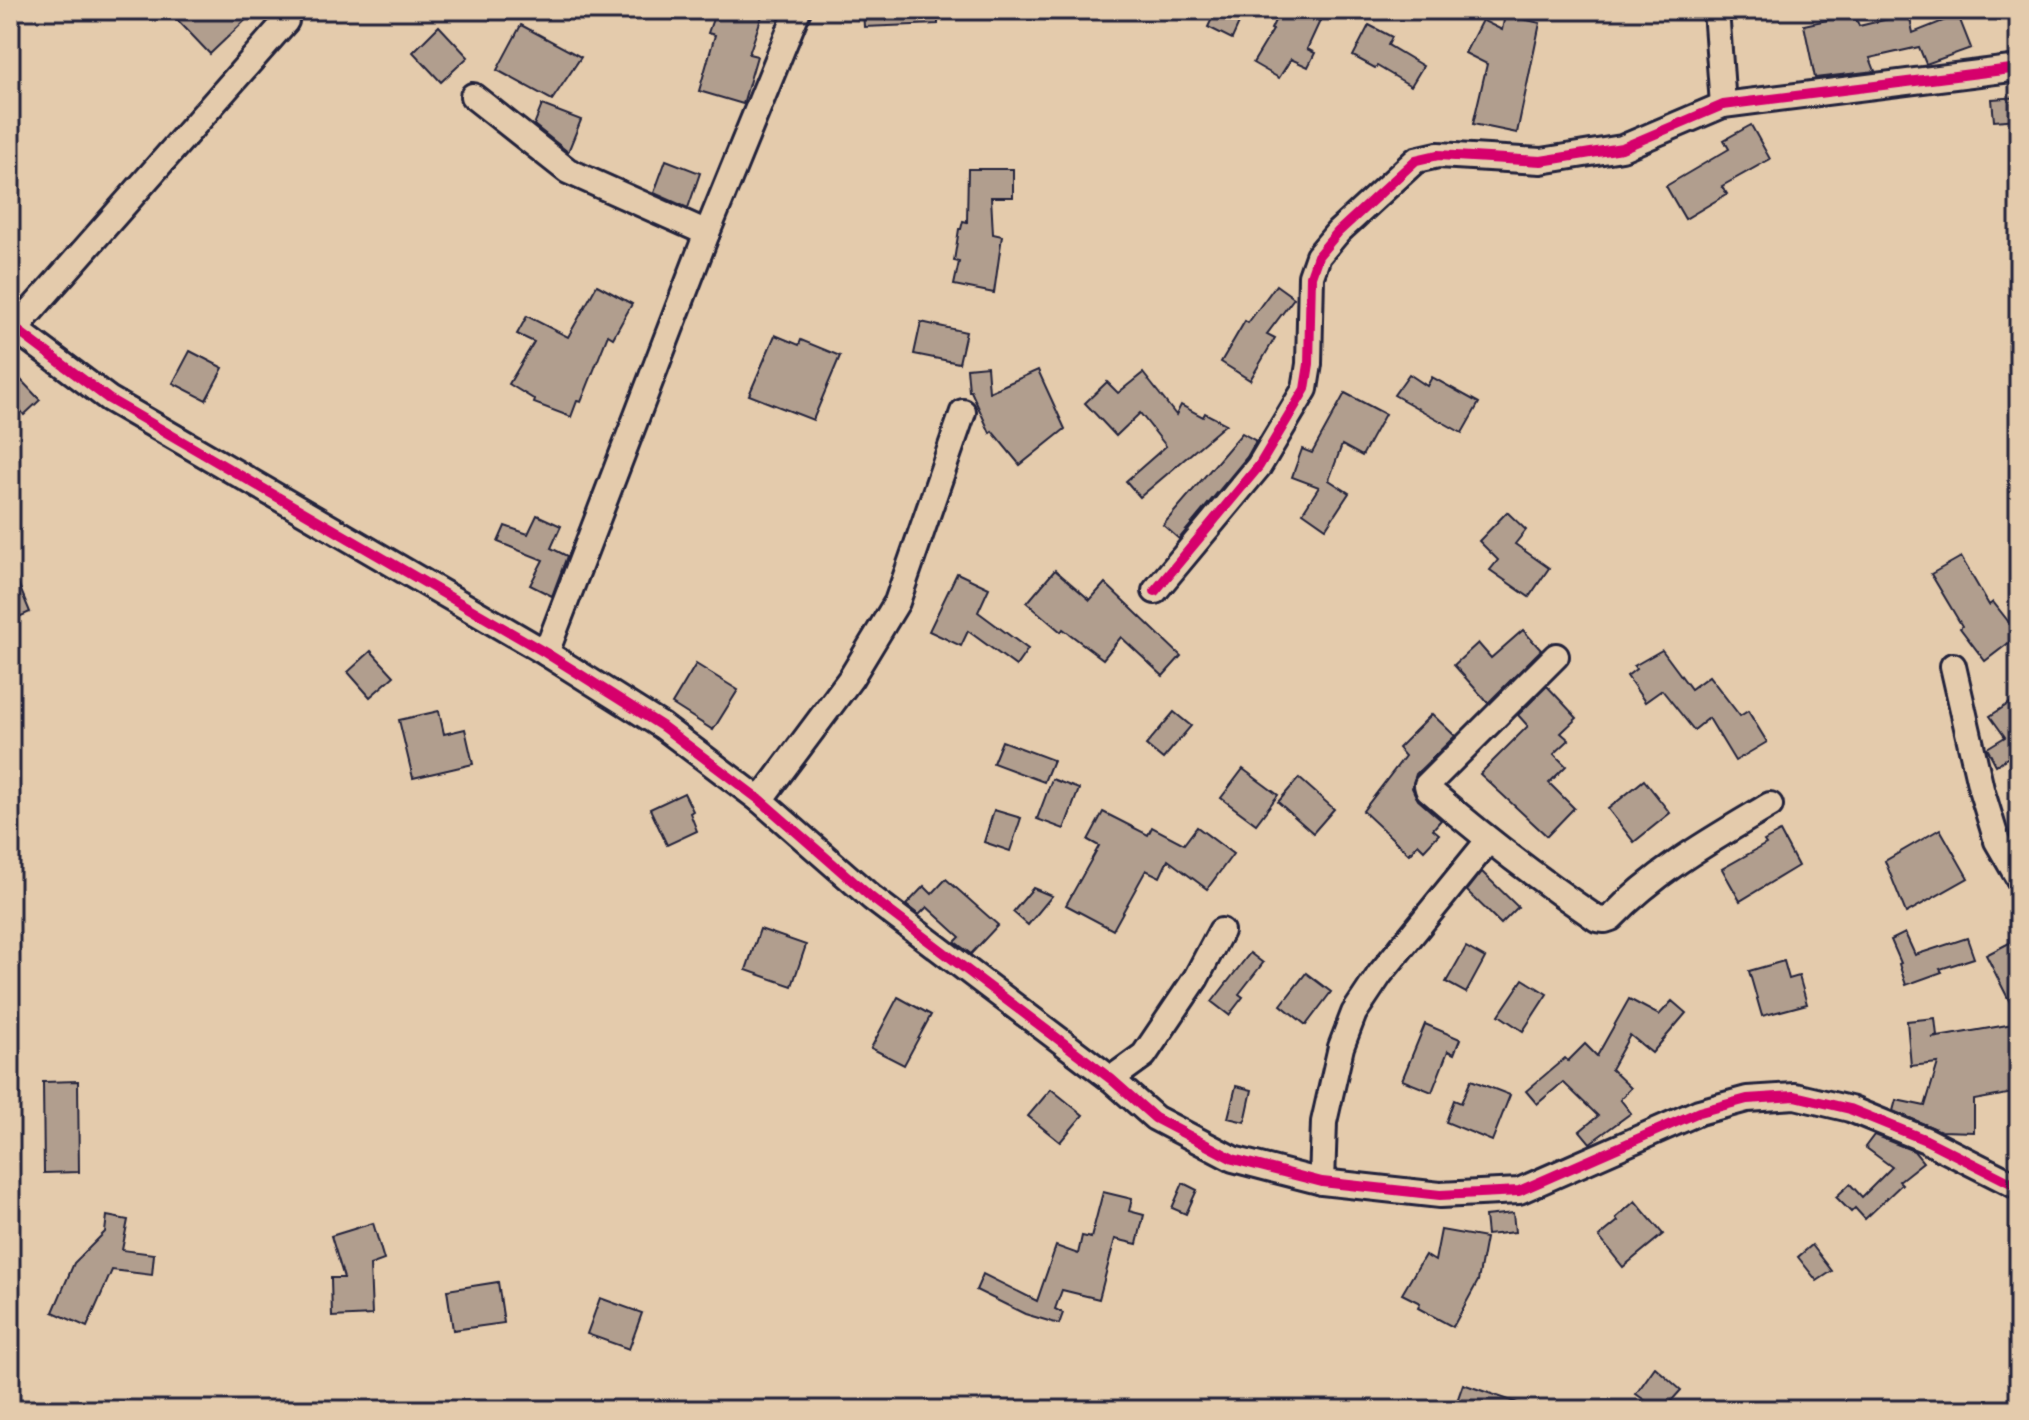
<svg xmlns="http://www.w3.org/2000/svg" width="2029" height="1420" font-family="'Shantell Sans',sans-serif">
<rect width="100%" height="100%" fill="#e4cbac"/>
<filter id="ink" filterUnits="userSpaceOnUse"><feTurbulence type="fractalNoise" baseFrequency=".0125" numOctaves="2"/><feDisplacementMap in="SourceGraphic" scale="16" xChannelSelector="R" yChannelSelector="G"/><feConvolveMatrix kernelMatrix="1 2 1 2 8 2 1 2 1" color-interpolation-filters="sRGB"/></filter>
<g filter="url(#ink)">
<g fill="#b19e8e" stroke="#22223b" stroke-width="2">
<path d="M 168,10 L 256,10 L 210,54 Z"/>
<path d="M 716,10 L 764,10 L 749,54 L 757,56 L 743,104 L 699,91 L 715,35 L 708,33 Z"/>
<path d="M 863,10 L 938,10 L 938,24 L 864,27 Z"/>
<path d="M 1216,10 L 1245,10 L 1232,39 L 1208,27 Z"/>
<path d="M 1280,10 L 1297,10 L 1320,21 L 1307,49 L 1315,53 L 1308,67 L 1291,59 L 1279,78 L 1253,63 L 1273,30 L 1271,29 Z"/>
<path d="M 1854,14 L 1859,26 L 1909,14 L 1913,33 L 1958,15 L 1971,48 L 1926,64 L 1919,47 L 1870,58 L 1875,71 L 1815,78 L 1804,25 Z"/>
<path d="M 1505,15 L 1540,23 L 1517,133 L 1473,124 L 1487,64 L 1465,53 L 1482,20 L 1502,30 Z"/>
<path d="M 521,25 L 581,57 L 552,100 L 497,70 Z"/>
<path d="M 1369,25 L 1392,37 L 1388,45 L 1423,66 L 1411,86 L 1377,66 L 1375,68 L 1353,56 Z"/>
<path d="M 439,26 L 468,57 L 441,82 L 413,52 Z"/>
<path d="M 2019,97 L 2019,119 L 1994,121 L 1992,99 Z"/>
<path d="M 542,105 L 581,120 L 568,152 L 534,125 Z"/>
<path d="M 1751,125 L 1770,159 L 1722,186 L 1727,194 L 1685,219 L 1666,186 L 1729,149 L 1724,140 Z"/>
<path d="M 666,160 L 700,173 L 688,208 L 654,193 Z"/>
<path d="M 968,169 L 1013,169 L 1013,197 L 991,197 L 993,234 L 1002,236 L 994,293 L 954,285 L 959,262 L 954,261 L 959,229 L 961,229 L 963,221 L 967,222 Z"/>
<path d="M 597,285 L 632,304 L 613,338 L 608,335 L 581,402 L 577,401 L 571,417 L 534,403 L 535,400 L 509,384 L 534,342 L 517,334 L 527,316 L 568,337 Z"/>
<path d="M 1276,285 L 1294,298 L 1267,334 L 1275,338 L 1250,380 L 1221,362 L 1245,321 L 1248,323 Z"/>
<path d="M 921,322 L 966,332 L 959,363 L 914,354 Z"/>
<path d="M 775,335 L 799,345 L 801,340 L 840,356 L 813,420 L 749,395 Z"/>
<path d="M 190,351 L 223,368 L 206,400 L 173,383 Z"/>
<path d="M 987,366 L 989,392 L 1038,370 L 1065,429 L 1020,465 L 992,431 L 990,433 L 971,391 L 969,391 L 967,368 Z"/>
<path d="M 1143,373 L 1176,415 L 1181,405 L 1203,417 L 1205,413 L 1226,424 L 1140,497 L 1126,481 L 1166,446 L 1140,413 L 1116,436 L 1085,403 L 1107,382 L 1118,393 Z"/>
<path d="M 1409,374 L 1427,386 L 1432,377 L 1479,403 L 1462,433 L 1394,395 Z"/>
<path d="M 21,380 L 40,400 L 24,415 L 21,411 L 10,422 L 10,390 Z"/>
<path d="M 1345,393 L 1385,414 L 1362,456 L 1342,445 L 1329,480 L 1349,493 L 1326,528 L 1303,512 L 1319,487 L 1292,477 L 1302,449 L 1312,453 Z"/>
<path d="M 1242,433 L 1256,441 L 1247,457 L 1179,539 L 1163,525 Z"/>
<path d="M 1507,512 L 1526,530 L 1515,544 L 1549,568 L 1529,597 L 1490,570 L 1498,560 L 1479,541 Z"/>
<path d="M 537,515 L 561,526 L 551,548 L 567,556 L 552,596 L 530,585 L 543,560 L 498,542 L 505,526 L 528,534 Z"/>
<path d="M 1961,557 L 1989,605 L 1993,602 L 2019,635 L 1985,661 L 1960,628 L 1962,626 L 1931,574 Z"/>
<path d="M 10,564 L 30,612 L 10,621 Z"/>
<path d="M 1055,570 L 1090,600 L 1105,583 L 1181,656 L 1163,676 L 1121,637 L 1103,659 L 1063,629 L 1061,632 L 1027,603 Z"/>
<path d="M 957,573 L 989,588 L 978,612 L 1028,649 L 1016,666 L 968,631 L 961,646 L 929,631 Z"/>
<path d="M 1523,630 L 1541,650 L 1488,703 L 1454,665 L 1478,643 L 1491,658 Z"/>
<path d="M 1662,650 L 1691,689 L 1709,676 L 1740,716 L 1748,711 L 1767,742 L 1735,761 L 1709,718 L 1694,730 L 1662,690 L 1645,702 L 1627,676 L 1636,669 L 1634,666 Z"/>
<path d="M 371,651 L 394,676 L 370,697 L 348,672 Z"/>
<path d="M 696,664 L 738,690 L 713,730 L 672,704 Z"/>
<path d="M 1547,686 L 1577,718 L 1561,733 L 1569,740 L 1554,754 L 1566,766 L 1549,783 L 1574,808 L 1547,836 L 1480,774 L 1528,726 L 1518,715 Z"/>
<path d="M 2019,697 L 2019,759 L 2015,753 L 1996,765 L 1987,748 L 2005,737 L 1990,716 Z"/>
<path d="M 439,711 L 444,734 L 465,729 L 473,764 L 413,778 L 399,720 Z"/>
<path d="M 1174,712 L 1191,726 L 1163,759 L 1146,745 Z"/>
<path d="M 1432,714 L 1455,736 L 1416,774 L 1412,788 L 1418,800 L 1441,820 L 1433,829 L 1439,834 L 1424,850 L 1418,844 L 1409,854 L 1363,811 L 1405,756 L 1398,748 Z"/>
<path d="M 1002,741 L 1053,760 L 1044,782 L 993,763 Z"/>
<path d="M 1243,769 L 1278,795 L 1256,824 L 1221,798 Z"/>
<path d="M 1299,778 L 1334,809 L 1313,833 L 1278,802 Z"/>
<path d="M 1052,779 L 1079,789 L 1064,829 L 1037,819 Z"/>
<path d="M 1644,780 L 1670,813 L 1634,842 L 1608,809 Z"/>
<path d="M 684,793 L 693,811 L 690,813 L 697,831 L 667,845 L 650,809 Z"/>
<path d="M 994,810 L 1021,818 L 1010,851 L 984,842 Z"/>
<path d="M 1103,812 L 1148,835 L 1152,827 L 1184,844 L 1197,827 L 1233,854 L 1207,889 L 1168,860 L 1160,877 L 1146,870 L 1113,930 L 1066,905 L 1099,846 L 1088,840 Z"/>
<path d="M 1940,829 L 1968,878 L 1906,913 L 1885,861 Z"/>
<path d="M 1780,832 L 1798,866 L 1740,901 L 1722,869 L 1766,844 L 1764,841 Z"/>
<path d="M 1482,872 L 1518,907 L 1501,924 L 1467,891 Z"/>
<path d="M 946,879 L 998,925 L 971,954 L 955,942 L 960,937 L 927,907 L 919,915 L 906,905 L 924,886 L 932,894 Z"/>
<path d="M 1033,888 L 1052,896 L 1028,925 L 1013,912 Z"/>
<path d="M 760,929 L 806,945 L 792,986 L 746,970 Z"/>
<path d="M 1905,933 L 1915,955 L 1967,938 L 1974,958 L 1940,969 L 1942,972 L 1906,985 L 1899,964 L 1901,963 L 1891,940 Z"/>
<path d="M 2019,938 L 2019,1020 L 1986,955 Z"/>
<path d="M 1466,947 L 1485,958 L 1466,993 L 1446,982 Z"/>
<path d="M 1250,953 L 1263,963 L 1239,994 L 1243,997 L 1229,1015 L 1212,1002 Z"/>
<path d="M 1784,961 L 1789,979 L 1799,976 L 1807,1004 L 1762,1016 L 1749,971 Z"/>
<path d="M 1306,973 L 1331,992 L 1306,1025 L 1281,1005 Z"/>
<path d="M 1523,979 L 1547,994 L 1523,1031 L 1499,1015 Z"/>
<path d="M 898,997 L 931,1015 L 904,1065 L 871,1048 Z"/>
<path d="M 1629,999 L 1659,1015 L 1672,1001 L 1686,1013 L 1652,1053 L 1630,1035 L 1611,1069 L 1631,1088 L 1620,1099 L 1631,1113 L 1590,1143 L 1580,1131 L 1598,1116 L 1563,1082 L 1537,1104 L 1526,1091 L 1565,1058 L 1568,1061 L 1585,1044 L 1597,1056 Z"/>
<path d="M 1935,1018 L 1937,1036 L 1932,1038 L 2019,1023 L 2019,1092 L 1974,1100 L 1974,1132 L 1941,1131 L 1893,1111 L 1896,1100 L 1925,1106 L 1938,1063 L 1911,1066 L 1907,1021 Z"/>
<path d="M 1425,1024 L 1460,1039 L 1454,1054 L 1448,1051 L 1432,1092 L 1402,1080 Z"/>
<path d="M 1471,1080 L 1510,1095 L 1492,1141 L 1446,1122 L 1454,1100 L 1461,1103 Z"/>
<path d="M 78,1081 L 79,1172 L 44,1173 L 43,1082 Z"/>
<path d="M 1236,1086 L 1252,1090 L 1245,1122 L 1228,1118 Z"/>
<path d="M 1051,1089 L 1083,1115 L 1060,1142 L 1028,1116 Z"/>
<path d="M 1874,1135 L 1914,1151 L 1923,1162 L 1899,1181 L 1902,1184 L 1865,1219 L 1855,1208 L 1851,1212 L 1836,1197 L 1850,1184 L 1862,1197 L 1892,1167 L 1865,1147 Z"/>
<path d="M 1183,1183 L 1197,1190 L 1186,1214 L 1172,1208 Z"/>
<path d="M 1103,1192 L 1132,1199 L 1129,1211 L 1144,1215 L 1137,1244 L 1115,1239 L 1099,1299 L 1062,1290 L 1055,1309 L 1063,1313 L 1059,1324 L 1025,1314 L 976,1290 L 983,1274 L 1037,1301 L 1056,1246 L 1078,1254 L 1082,1236 L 1091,1238 Z"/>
<path d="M 1635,1201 L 1663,1234 L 1623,1267 L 1599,1237 L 1618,1221 L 1616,1218 Z"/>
<path d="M 1513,1213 L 1515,1232 L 1487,1235 L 1485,1216 Z"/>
<path d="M 107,1216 L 128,1220 L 122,1250 L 154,1254 L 152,1275 L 112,1270 L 87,1327 L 53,1312 L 74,1263 L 105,1232 Z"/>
<path d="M 373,1223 L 384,1260 L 370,1265 L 372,1315 L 332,1317 L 331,1278 L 344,1278 L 331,1236 Z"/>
<path d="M 1441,1230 L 1486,1238 L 1478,1281 L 1453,1327 L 1418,1308 L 1420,1303 L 1402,1294 L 1425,1255 L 1435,1261 Z"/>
<path d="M 1812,1245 L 1832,1271 L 1817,1281 L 1798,1257 Z"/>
<path d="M 498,1282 L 504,1323 L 453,1330 L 447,1290 Z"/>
<path d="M 600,1298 L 642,1313 L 629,1349 L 587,1334 Z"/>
<path d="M 1655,1367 L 1681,1390 L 1663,1410 L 1659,1410 L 1636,1394 Z"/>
<path d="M 1463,1384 L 1529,1407 L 1529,1410 L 1454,1410 Z"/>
</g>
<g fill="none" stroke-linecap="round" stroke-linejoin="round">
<g stroke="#22223b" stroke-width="30">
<g id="street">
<path d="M 1716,10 L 1723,105"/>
<path d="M 473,96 L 568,171 L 707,233"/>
<path d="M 10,325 L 109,399 L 546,653 L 662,726 L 760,800 L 872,898 L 1111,1079 L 1155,1118 L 1233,1159 L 1322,1182 L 1440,1195 L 1519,1191 L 1699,1112 L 1747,1099 L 1795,1096 L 1850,1109 L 1926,1140 L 2019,1187"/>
<path d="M 14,330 L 286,21"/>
<path d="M 1155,591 L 1259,466 L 1305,389 L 1309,364 L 1311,276 L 1318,256 L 1338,232 L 1416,160 L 1438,155 L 1541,161 L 1622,148 L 1723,105 L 2019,68"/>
<path d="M 546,653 L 707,233 L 798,10"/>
<path d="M 1556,656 L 1427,785 L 1428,789 C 1483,837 1537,878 1597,919 L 1605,920 L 1611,918 C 1657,870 1713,839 1770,805"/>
<path d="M 1953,666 L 1981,789 L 1997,841 L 2019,879"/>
<path d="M 760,800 L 851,678 L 897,602 L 963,412"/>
<path d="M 1111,1079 L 1144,1055 L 1196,978 L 1221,931"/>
<path d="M 1322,1182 L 1324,1122 L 1341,1047 L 1354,1013 L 1380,974 L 1488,841"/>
</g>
</g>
<use href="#street" stroke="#e4cbac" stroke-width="24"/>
<g stroke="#e4cbac" stroke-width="15">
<g id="cycleway">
<path d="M 10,325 L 109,399 L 546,653 L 662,726 L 760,800 L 872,898 L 1111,1079 L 1155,1118 L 1233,1159 L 1322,1182 L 1440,1195 L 1519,1191 L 1699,1112 L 1747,1099 L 1795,1096 L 1850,1109 L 1926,1140 L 2019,1187"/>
<path d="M 1155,591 L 1259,466 L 1305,389 L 1309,364 L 1311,276 L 1318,256 L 1338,232 L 1416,160 L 1438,155 L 1541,161 L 1622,148 L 1723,105 L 2019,68"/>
</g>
</g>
<use href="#cycleway" stroke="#d6006c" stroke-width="10"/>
</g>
</g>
<rect width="2029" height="1420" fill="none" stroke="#e4cbac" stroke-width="40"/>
<rect x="20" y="20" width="1989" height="1380" fill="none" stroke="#22223b" stroke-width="3" filter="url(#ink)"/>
</svg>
